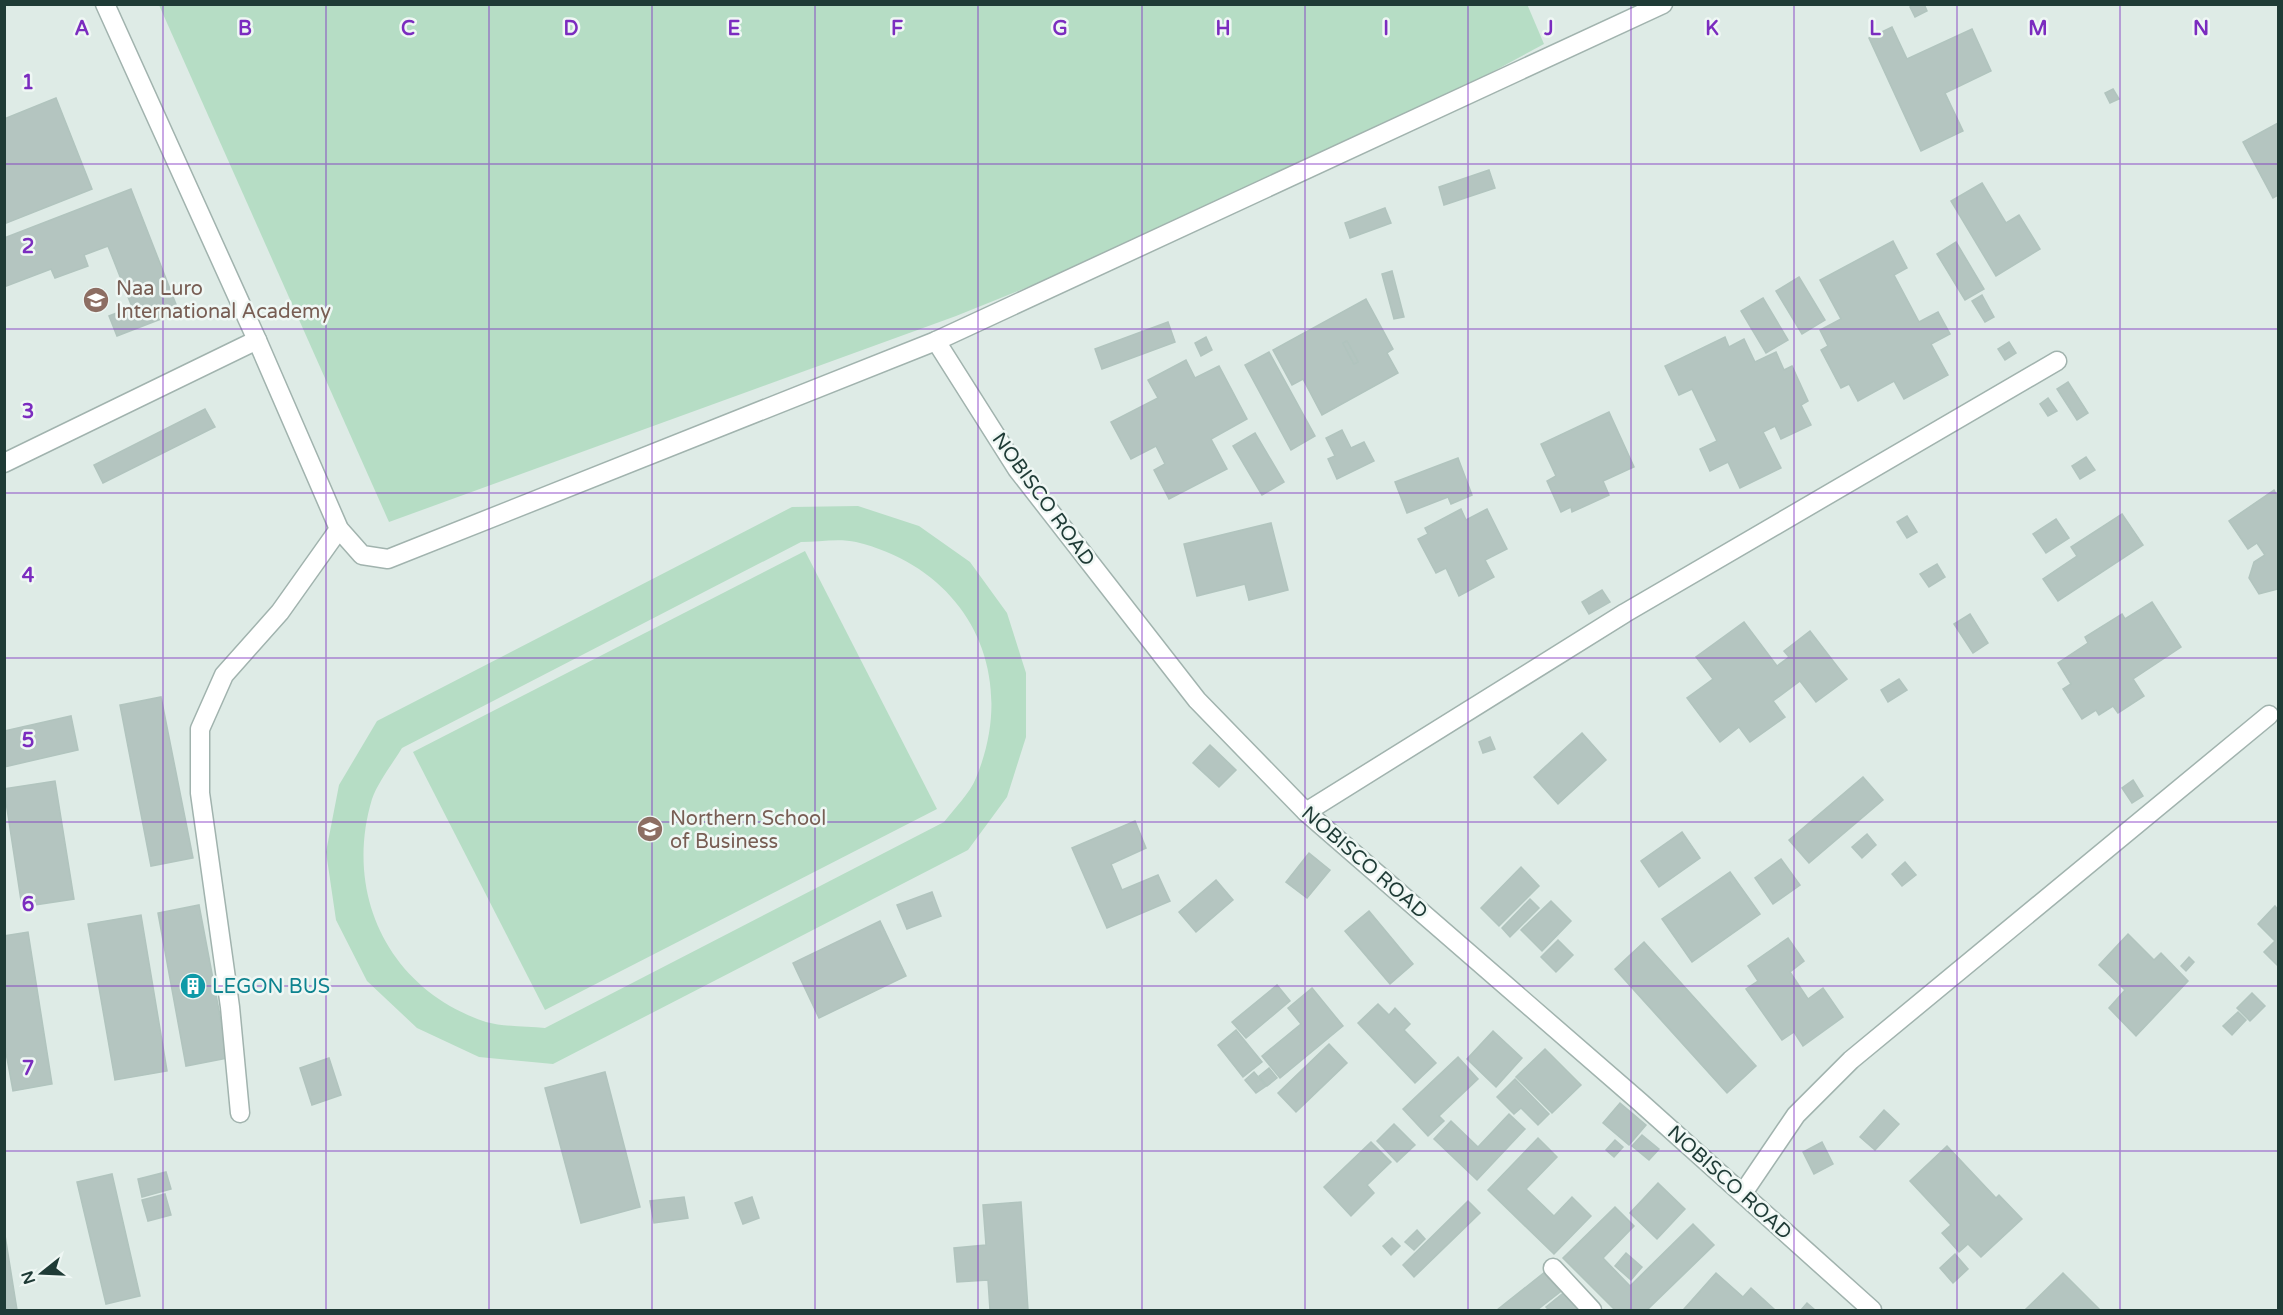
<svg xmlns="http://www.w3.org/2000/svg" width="2283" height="1315" font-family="'Varela Round',sans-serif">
<rect width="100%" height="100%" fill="#deebe6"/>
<g fill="#b6ddc5" fill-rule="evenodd">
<path d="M 1527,4 L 1544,44 L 1291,181 L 956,316 L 389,522 L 159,5 Z"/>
<path d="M 858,506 L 919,526 L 970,562 L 1007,613 L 1026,673 L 1026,737 L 1007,797 L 968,850 L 553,1064 L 479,1057 L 417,1028 L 367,981 L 336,920 L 326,852 L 339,785 L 377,721 L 792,507 ZM 801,542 C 818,542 839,538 856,542 C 967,569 1020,672 976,778 C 970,793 954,809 944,822 L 545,1028 C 527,1026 504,1027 486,1022 C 390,990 343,896 372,799 C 378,782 393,763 402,748 Z"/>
<path d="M 805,551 L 937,809 L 545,1010 L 413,752 Z"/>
</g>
<g fill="#b4c5c0" stroke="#b1c4be" stroke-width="1.5" fill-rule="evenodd">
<path d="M 1914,4 L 1924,4 L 1927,11 L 1915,17 L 1910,7 Z"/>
<path d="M 1892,27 L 1907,59 L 1972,29 L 1991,71 L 1945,93 L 1963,131 L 1921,151 L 1869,38 Z"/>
<path d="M 2113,89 L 2119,99 L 2110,103 L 2105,93 Z"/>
<path d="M 56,98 L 92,189 L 4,224 L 4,119 Z"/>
<path d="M 2278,123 L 2278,195 L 2273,198 L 2243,142 Z"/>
<path d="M 1489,170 L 1495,188 L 1444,205 L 1439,187 Z"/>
<path d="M 1982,183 L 2006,223 L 2019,215 L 2040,249 L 1996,276 L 1951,201 Z"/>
<path d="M 131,189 L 179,312 L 117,336 L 109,316 L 132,307 L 108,246 L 84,255 L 88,266 L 55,278 L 51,269 L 4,287 L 4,238 Z"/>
<path d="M 1385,208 L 1391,223 L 1350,238 L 1345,223 Z"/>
<path d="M 1893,241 L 1907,268 L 1894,275 L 1919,322 L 1938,312 L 1950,334 L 1931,344 L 1948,375 L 1904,399 L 1894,381 L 1858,401 L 1849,384 L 1841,388 L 1821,350 L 1828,346 L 1820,330 L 1841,319 L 1820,280 Z"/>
<path d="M 1956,242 L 1984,289 L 1965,300 L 1937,254 Z"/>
<path d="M 1392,271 L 1404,317 L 1394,319 L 1382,274 Z"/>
<path d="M 1799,277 L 1825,320 L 1802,334 L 1776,291 Z"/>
<path d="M 1982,295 L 1994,317 L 1985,322 L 1972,301 Z"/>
<path d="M 1763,298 L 1788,340 L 1766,353 L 1741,311 Z"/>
<path d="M 1366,299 L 1393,349 L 1387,353 L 1398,373 L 1322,415 L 1303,379 L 1292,385 L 1273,350 ZM 1347,341 L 1358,362 L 1354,364 L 1343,343 Z"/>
<path d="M 1168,322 L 1175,342 L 1102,369 L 1095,349 Z"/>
<path d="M 1206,337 L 1212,350 L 1201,356 L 1195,343 Z"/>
<path d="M 1725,337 L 1729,347 L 1744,339 L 1755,362 L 1776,352 L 1784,370 L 1792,366 L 1808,401 L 1801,405 L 1811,425 L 1781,439 L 1775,426 L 1763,432 L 1781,468 L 1740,488 L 1728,462 L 1710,471 L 1700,449 L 1717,441 L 1692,389 L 1679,395 L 1665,366 Z"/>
<path d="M 1347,341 L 1358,362 L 1354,364 L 1343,343 Z"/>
<path d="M 2009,342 L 2016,353 L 2005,360 L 1998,349 Z"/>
<path d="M 1269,352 L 1315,436 L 1291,450 L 1245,365 Z"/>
<path d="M 1186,360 L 1195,378 L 1219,366 L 1247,419 L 1211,439 L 1227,469 L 1169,499 L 1154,470 L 1165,464 L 1156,446 L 1131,459 L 1111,422 L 1158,398 L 1148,380 Z"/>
<path d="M 2068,382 L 2088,413 L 2077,420 L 2057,389 Z"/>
<path d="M 2048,398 L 2057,411 L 2048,416 L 2040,404 Z"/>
<path d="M 205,409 L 215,427 L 103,483 L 94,465 Z"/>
<path d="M 1609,412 L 1634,467 L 1603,481 L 1609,495 L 1572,512 L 1571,507 L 1561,512 L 1547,481 L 1556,476 L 1541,444 Z"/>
<path d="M 1342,430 L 1351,448 L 1364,442 L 1374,461 L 1337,479 L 1328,459 L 1335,456 L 1326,438 Z"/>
<path d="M 1255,433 L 1284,482 L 1262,495 L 1233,446 Z"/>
<path d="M 2086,457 L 2095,470 L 2080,479 L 2072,466 Z"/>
<path d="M 1458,458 L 1472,495 L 1451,504 L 1448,497 L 1407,513 L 1395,482 Z"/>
<path d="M 2274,490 L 2278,498 L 2278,589 L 2259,594 L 2249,578 L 2254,562 L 2265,555 L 2257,543 L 2248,549 L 2229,521 Z"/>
<path d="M 1461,509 L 1466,520 L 1487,509 L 1507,549 L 1485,560 L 1494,577 L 1459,596 L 1446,568 L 1436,573 L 1418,539 L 1428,534 L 1425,528 Z"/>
<path d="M 2122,514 L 2143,545 L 2058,601 L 2043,579 L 2077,556 L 2071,547 Z"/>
<path d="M 1907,516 L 1917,532 L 1907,538 L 1897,522 Z"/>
<path d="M 2056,519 L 2069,538 L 2046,553 L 2033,534 Z"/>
<path d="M 1271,523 L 1288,590 L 1249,600 L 1245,584 L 1197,596 L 1184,544 Z"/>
<path d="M 1937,564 L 1945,577 L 1929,587 L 1920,574 Z"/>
<path d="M 1602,590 L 1610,602 L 1589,614 L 1582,602 Z"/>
<path d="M 2152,602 L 2181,647 L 2133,679 L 2144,696 L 2118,713 L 2113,706 L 2099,715 L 2096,710 L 2082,719 L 2063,689 L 2071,684 L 2058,663 L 2088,643 L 2085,637 L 2122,614 L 2125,619 Z"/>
<path d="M 1970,614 L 1988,643 L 1973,653 L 1954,624 Z"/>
<path d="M 1744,622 L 1777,666 L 1789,657 L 1784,651 L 1810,631 L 1847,679 L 1816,702 L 1800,681 L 1773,701 L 1785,717 L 1750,742 L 1739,727 L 1720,742 L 1687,698 L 1713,679 L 1696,657 Z"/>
<path d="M 1899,679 L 1907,690 L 1888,702 L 1881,690 Z"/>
<path d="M 161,697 L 193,858 L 151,866 L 120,705 Z"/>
<path d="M 71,716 L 78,750 L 4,767 L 4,731 Z"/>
<path d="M 1582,733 L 1606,760 L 1558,804 L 1534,777 Z"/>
<path d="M 1490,737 L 1495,749 L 1483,753 L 1479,742 Z"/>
<path d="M 1210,745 L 1236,770 L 1219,787 L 1193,763 Z"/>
<path d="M 1863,777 L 1883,800 L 1809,863 L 1789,840 Z"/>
<path d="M 2133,780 L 2143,796 L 2132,803 L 2122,788 Z"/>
<path d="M 55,781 L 74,899 L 22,907 L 4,789 Z"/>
<path d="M 1135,821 L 1146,848 L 1111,864 L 1122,890 L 1158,875 L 1170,901 L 1107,928 L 1072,848 Z"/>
<path d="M 1682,832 L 1700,858 L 1659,887 L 1641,861 Z"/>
<path d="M 1867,834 L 1876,845 L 1862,858 L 1852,847 Z"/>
<path d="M 1309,853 L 1330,870 L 1307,898 L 1286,882 Z"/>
<path d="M 1781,859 L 1800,885 L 1773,904 L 1755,878 Z"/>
<path d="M 1905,862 L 1916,875 L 1902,886 L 1892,874 Z"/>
<path d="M 1521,867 L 1539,886 L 1499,926 L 1481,908 Z"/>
<path d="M 1730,872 L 1760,914 L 1692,962 L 1662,919 Z"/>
<path d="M 1216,880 L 1233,900 L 1196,932 L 1179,912 Z"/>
<path d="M 932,892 L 941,916 L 907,929 L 897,905 Z"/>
<path d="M 1530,899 L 1539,908 L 1510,937 L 1502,928 Z"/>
<path d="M 1551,901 L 1571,921 L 1542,951 L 1521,930 Z"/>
<path d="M 199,905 L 228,1058 L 186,1066 L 158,913 Z"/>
<path d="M 2275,906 L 2278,910 L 2278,966 L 2264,952 L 2275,941 L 2258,924 Z"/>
<path d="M 1369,911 L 1413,964 L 1390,984 L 1345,931 Z"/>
<path d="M 141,915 L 167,1071 L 115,1080 L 88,924 Z"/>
<path d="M 880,921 L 906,976 L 819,1018 L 793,963 Z"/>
<path d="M 28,932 L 52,1084 L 13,1091 L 4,1042 L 4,936 Z"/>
<path d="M 2128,934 L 2154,960 L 2161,953 L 2188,981 L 2136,1036 L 2109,1008 L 2125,990 L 2099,965 Z"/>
<path d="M 1788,938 L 1804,961 L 1790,972 L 1808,999 L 1823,988 L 1843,1017 L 1803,1046 L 1794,1032 L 1782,1040 L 1746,989 L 1758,981 L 1748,966 Z"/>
<path d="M 1558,940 L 1573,955 L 1556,972 L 1541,957 Z"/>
<path d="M 1644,942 L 1756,1066 L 1727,1093 L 1615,969 Z"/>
<path d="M 2189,957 L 2194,962 L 2186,971 L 2181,966 Z"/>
<path d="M 1277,985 L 1290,1001 L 1246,1038 L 1232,1022 Z"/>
<path d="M 1312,988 L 1343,1026 L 1280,1078 L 1262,1056 L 1301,1024 L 1288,1008 Z"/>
<path d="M 2252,993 L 2265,1006 L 2250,1021 L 2237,1008 Z"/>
<path d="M 1378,1004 L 1389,1015 L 1395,1008 L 1410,1024 L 1404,1030 L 1436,1063 L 1415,1083 L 1358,1023 Z"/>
<path d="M 2238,1012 L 2246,1020 L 2232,1035 L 2223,1026 Z"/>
<path d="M 1236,1030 L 1262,1062 L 1243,1077 L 1218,1045 Z"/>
<path d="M 1493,1031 L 1522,1058 L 1496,1087 L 1467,1059 Z"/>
<path d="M 1329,1044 L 1347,1063 L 1296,1112 L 1278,1093 Z"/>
<path d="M 1545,1049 L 1581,1085 L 1552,1113 L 1516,1077 Z"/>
<path d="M 1458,1057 L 1478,1079 L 1439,1116 L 1444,1121 L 1428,1136 L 1403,1109 Z"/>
<path d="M 329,1058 L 341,1095 L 312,1105 L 300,1068 Z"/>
<path d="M 1269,1068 L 1277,1078 L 1267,1086 L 1259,1076 Z"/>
<path d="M 605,1072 L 640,1207 L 581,1223 L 545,1088 Z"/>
<path d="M 1254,1072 L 1266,1086 L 1256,1093 L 1245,1080 Z"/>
<path d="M 1515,1079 L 1549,1114 L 1538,1125 L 1521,1108 L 1514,1114 L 1497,1097 Z"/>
<path d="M 1620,1103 L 1646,1125 L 1629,1145 L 1603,1123 Z"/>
<path d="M 1884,1110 L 1899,1124 L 1875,1150 L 1860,1137 Z"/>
<path d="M 1509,1114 L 1525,1129 L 1477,1180 L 1434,1139 L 1451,1121 L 1478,1147 Z"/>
<path d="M 1394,1124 L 1415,1145 L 1397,1162 L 1377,1141 Z"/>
<path d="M 1642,1135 L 1659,1149 L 1649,1160 L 1632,1146 Z"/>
<path d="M 1538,1138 L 1557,1157 L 1526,1189 L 1554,1216 L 1572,1197 L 1591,1216 L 1554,1254 L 1488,1190 Z"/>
<path d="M 1615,1140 L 1623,1147 L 1614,1157 L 1606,1150 Z"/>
<path d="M 1371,1142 L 1391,1162 L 1367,1185 L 1374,1193 L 1351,1216 L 1324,1187 Z"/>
<path d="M 1822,1142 L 1833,1164 L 1814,1174 L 1803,1152 Z"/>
<path d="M 1947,1146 L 1996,1198 L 1999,1195 L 2022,1219 L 1981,1257 L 1968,1244 L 1959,1252 L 1942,1233 L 1951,1225 L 1910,1181 Z"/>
<path d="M 166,1172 L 171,1189 L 142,1197 L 138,1179 Z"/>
<path d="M 112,1174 L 140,1296 L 106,1304 L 77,1182 Z"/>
<path d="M 1658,1183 L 1685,1209 L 1657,1239 L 1630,1213 Z"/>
<path d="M 165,1194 L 171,1215 L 148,1221 L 142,1200 Z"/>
<path d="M 684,1197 L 688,1218 L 654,1223 L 650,1201 Z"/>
<path d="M 752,1197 L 759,1218 L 743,1224 L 735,1203 Z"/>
<path d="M 1468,1201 L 1480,1213 L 1414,1277 L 1403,1265 Z"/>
<path d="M 1021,1202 L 1028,1310 L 990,1310 L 988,1280 L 957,1282 L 954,1248 L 986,1245 L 983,1205 Z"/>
<path d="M 1615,1207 L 1634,1226 L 1603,1258 L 1630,1286 L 1693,1224 L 1714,1245 L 1647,1310 L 1615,1310 L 1563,1258 Z"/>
<path d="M 4,1229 L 17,1310 L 4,1310 Z"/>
<path d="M 1417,1230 L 1425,1239 L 1414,1250 L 1405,1242 Z"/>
<path d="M 1392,1238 L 1400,1246 L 1391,1255 L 1383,1246 Z"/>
<path d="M 1626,1253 L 1642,1267 L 1631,1280 L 1615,1266 Z"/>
<path d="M 1955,1254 L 1968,1269 L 1953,1283 L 1940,1268 Z"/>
<path d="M 1550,1268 L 1565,1288 L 1537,1310 L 1497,1310 Z"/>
<path d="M 1716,1273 L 1743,1297 L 1751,1288 L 1774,1309 L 1686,1310 L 1684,1309 Z"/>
<path d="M 2063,1273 L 2100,1310 L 2025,1310 Z"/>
<path d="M 1567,1290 L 1583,1310 L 1549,1310 L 1546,1307 Z"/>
<path d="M 1807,1303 L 1815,1310 L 1801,1310 Z"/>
</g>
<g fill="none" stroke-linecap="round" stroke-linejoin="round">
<g stroke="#a1b3ae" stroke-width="21">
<g id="minor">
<path d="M 105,4 L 257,340 L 339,529 L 362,555 L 388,559 L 936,341 L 1663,4"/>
<path d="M 936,341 L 1017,469 L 1197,700 L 1306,812 L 1640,1102 L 1872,1310"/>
<path d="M 4,463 L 257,340"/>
<path d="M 1306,812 L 1625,613 L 2057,361"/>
<path d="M 240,1113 L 230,1007 L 200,793 L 200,729 L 224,675 L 280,612 L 339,529"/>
<path d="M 1743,1193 L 1796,1115 L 1851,1060 L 2269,715"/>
<path d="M 1553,1268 L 1592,1310"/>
</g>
</g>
<use href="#minor" stroke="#fff" stroke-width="18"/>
</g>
<path fill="none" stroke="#7b2cbf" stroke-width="1.5" stroke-opacity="0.55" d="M 163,4 L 163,1310M 326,4 L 326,1310M 489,4 L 489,1310M 652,4 L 652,1310M 815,4 L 815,1310M 978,4 L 978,1310M 1142,4 L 1142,1310M 1305,4 L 1305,1310M 1468,4 L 1468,1310M 1631,4 L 1631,1310M 1794,4 L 1794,1310M 1957,4 L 1957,1310M 2120,4 L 2120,1310M 4,164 L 2278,164M 4,329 L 2278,329M 4,493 L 2278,493M 4,658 L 2278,658M 4,822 L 2278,822M 4,986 L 2278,986M 4,1151 L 2278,1151"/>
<defs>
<g id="school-disc" transform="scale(1.35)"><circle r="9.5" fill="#8d6e63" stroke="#eff7f4"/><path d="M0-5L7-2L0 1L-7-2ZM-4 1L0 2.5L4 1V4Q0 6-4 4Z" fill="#fff"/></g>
<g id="building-disc" transform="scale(1.35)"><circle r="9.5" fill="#0f9aa8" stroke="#eff7f4"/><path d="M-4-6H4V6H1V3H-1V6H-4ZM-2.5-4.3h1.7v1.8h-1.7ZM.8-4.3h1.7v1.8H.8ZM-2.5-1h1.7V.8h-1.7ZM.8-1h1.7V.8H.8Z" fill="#fff"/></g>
</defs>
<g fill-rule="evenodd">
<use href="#school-disc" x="96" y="300"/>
<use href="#school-disc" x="650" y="829"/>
<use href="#building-disc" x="193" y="986"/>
</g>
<g text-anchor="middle" stroke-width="5" stroke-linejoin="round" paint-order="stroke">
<g font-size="20" fill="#785e54" stroke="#eff7f4" text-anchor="start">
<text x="116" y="295">Naa Luro<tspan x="116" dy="23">International Academy</tspan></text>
<text x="670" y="825">Northern School<tspan x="670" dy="23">of Business</tspan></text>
</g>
<g font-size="20" fill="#1f3b36" stroke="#eff7f4">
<text transform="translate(1044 499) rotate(54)" y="7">NOBISCO ROAD</text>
<text transform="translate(1365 862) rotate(41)" y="7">NOBISCO ROAD</text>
<text transform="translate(1730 1182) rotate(42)" y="7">NOBISCO ROAD</text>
</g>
<g font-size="20" fill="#0d838f" stroke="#eff7f4" text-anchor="start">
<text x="212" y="993">LEGON BUS</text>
</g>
</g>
<g font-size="20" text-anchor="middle" font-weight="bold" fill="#7b2cbf" stroke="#eff7f4" stroke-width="5" stroke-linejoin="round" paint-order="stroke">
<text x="82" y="35">A</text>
<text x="245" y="35">B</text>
<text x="408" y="35">C</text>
<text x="571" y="35">D</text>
<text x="734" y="35">E</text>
<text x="897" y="35">F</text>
<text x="1060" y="35">G</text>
<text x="1223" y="35">H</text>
<text x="1386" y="35">I</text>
<text x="1549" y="35">J</text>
<text x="1712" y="35">K</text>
<text x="1875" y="35">L</text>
<text x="2038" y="35">M</text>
<text x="2201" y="35">N</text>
<text x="28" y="89">1</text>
<text x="28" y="253">2</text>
<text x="28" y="418">3</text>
<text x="28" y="582">4</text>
<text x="28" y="747">5</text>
<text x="28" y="911">6</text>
<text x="28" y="1075">7</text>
</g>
<rect width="2283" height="1315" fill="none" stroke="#1f3b36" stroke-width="12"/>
<g transform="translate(42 1273) rotate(252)" stroke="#eff7f4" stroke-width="4.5" paint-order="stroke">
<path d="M0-4.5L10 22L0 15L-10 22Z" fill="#1f3b36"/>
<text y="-9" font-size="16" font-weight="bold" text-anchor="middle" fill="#1f3b36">N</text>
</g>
</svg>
